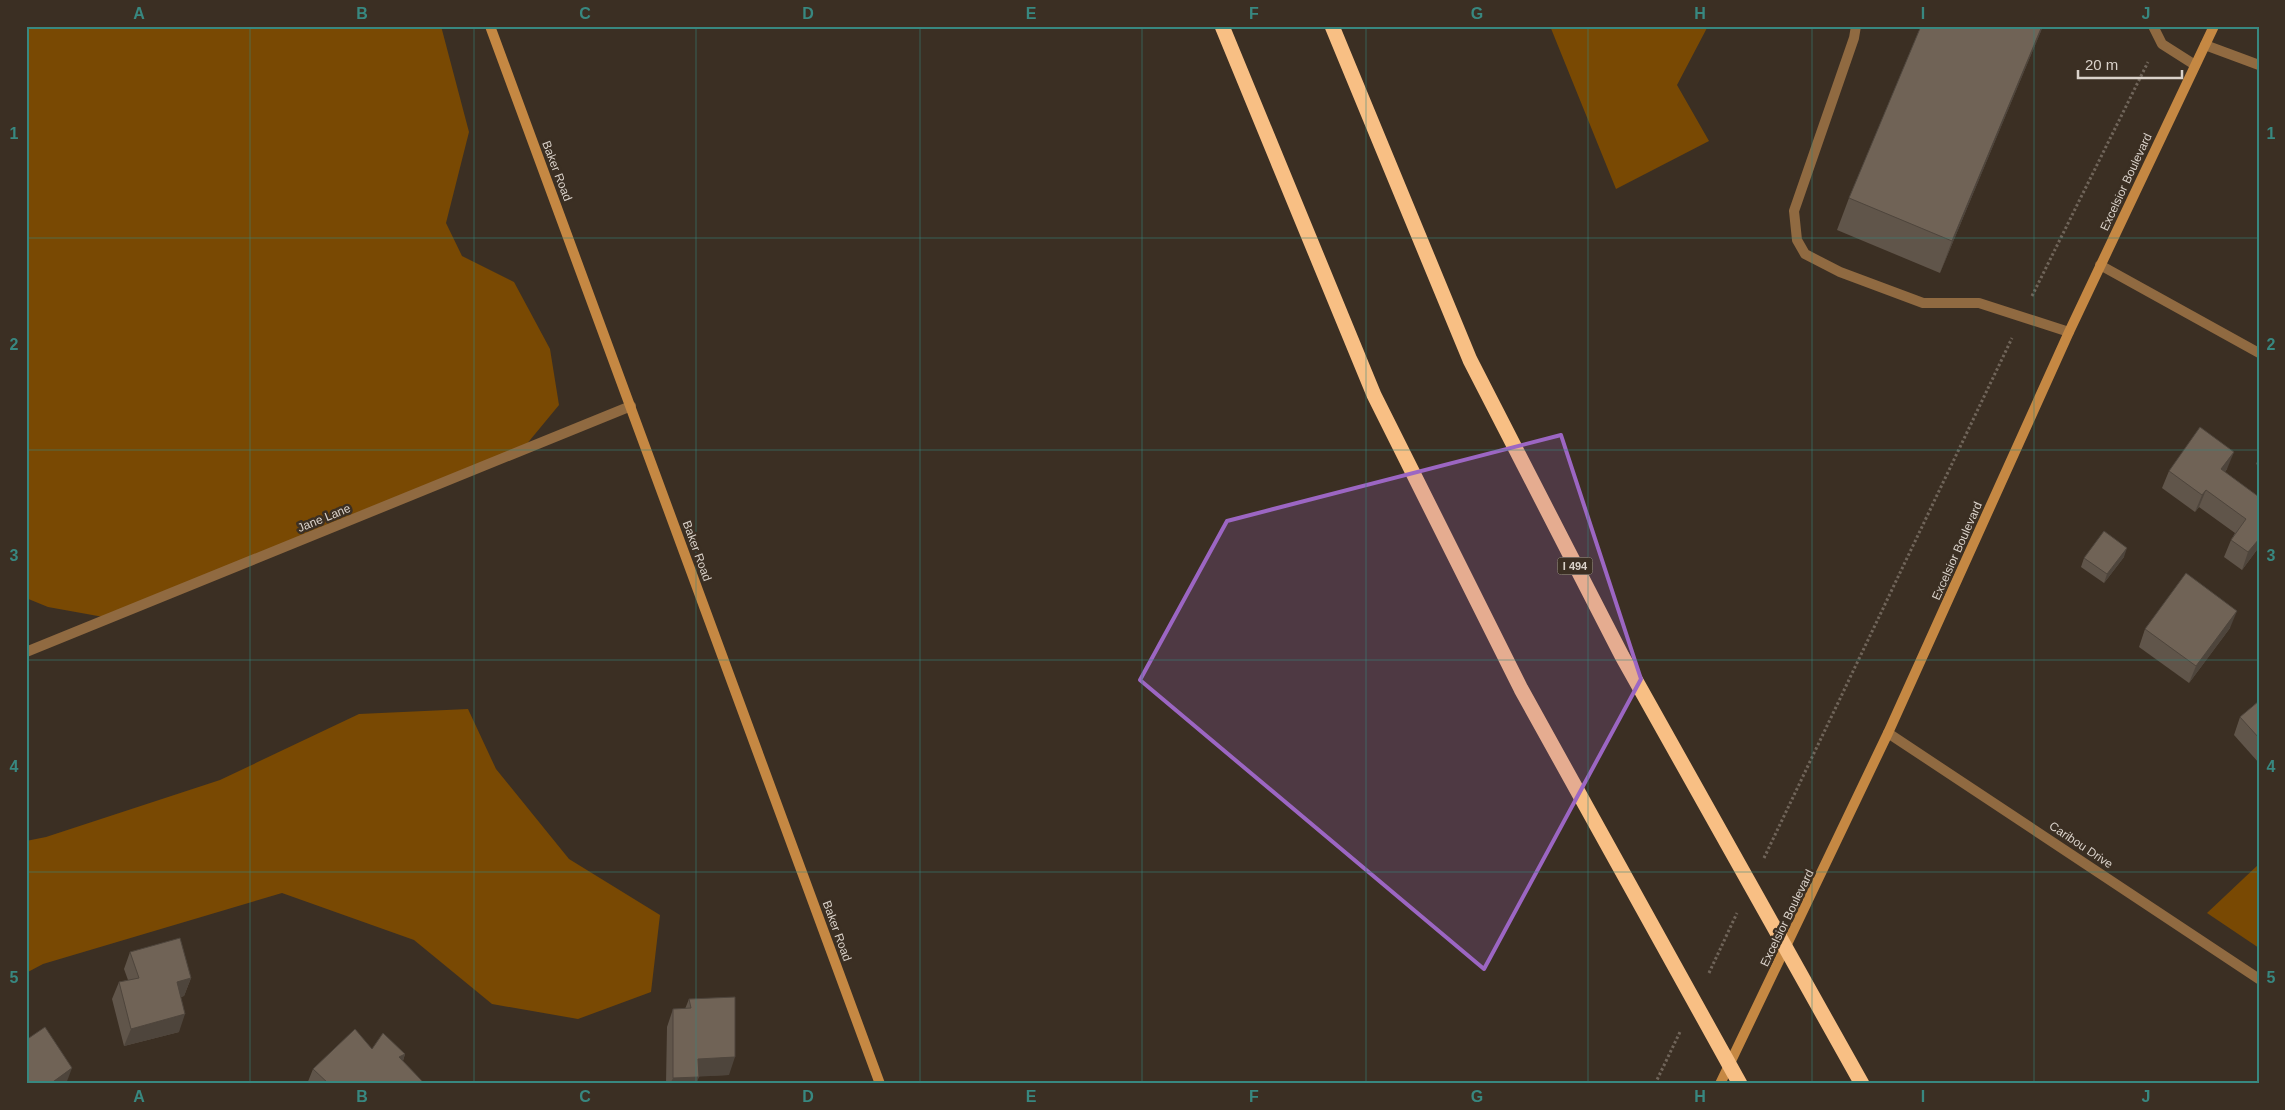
<svg xmlns="http://www.w3.org/2000/svg" width="2285" height="1110" font-family="Arial,sans-serif">
<rect width="100%" height="100%" fill="#3b2f23"/>
<g fill="#794903">
<path d="M 26,26 L 441,26 L 469,132 L 446,223 L 462,256 L 514,282 L 550,349 L 559,405 L 521,451 L 109,618 L 48,607 L 26,598 Z"/>
<path d="M 1550,26 L 1708,26 L 1677,85 L 1709,141 L 1616,189 Z"/>
<path d="M 468,709 L 496,769 L 569,859 L 660,915 L 651,992 L 578,1019 L 492,1004 L 414,940 L 282,893 L 43,964 L 26,973 L 26,841 L 46,837 L 220,780 L 359,714 Z"/>
<path d="M 2259,864 L 2259,948 L 2207,913 Z"/>
</g>
<g fill="none" stroke-linecap="round" stroke-linejoin="round">
<g stroke="#70655a" stroke-width="3" stroke-dasharray="2.5 2.5" stroke-linecap="butt">
<path d="M 2032,296 L 2148,62"/>
<path d="M 1764,858 L 2012,338"/>
<path d="M 1709,973 L 1737,913"/>
<path d="M 1655,1084 L 1681,1030"/>
</g>
<g stroke="#906a41" stroke-width="10">
<path d="M 1856,26 L 1854,38 L 1794,211 L 1797,240 L 1805,254 L 1840,272 L 1923,303 L 1979,303 L 2069,332"/>
<path d="M 2153,26 L 2162,44 L 2195,65"/>
<path d="M 2205,45 L 2259,65"/>
<path d="M 2100,265 L 2259,353"/>
</g>
<g stroke="#906a41" stroke-width="10">
<path d="M 26,652 L 631,406"/>
<path d="M 1888,733 L 2259,979"/>
</g>
<g stroke="#c58843" stroke-width="10">
<path d="M 490,26 L 880,1084"/>
<path d="M 1720,1084 L 1888,733 L 2069,332 L 2214,26"/>
</g>
<g stroke="#f8bf84" stroke-width="15">
<path d="M 1222,26 L 1374,395 L 1521,689 L 1740,1084"/>
<path d="M 1332,26 L 1470,360 L 1622,656 L 1862,1084"/>
</g>
</g>
<g fill="#60554a">
<path d="M 1921,26 L 2043,26 L 1940,273 L 1837,230 L 1849,198 Z"/>
<path d="M 2259,457 L 2259,466 L 2256,464 Z"/>
<path d="M 2227,469 L 2225,472 L 2259,497 L 2259,547 L 2242,570 L 2224,557 L 2231,540 L 2235,533 L 2199,507 L 2195,512 L 2162,488 L 2169,471 Z"/>
<path d="M 2124,557 L 2104,583 L 2081,567 L 2084,558 Z"/>
<path d="M 2230,628 L 2189,683 L 2139,647 L 2145,629 Z"/>
<path d="M 2259,701 L 2259,763 L 2234,735 L 2240,717 Z"/>
<path d="M 130,952 L 191,978 L 184,996 L 181,997 L 179,1032 L 124,1046 L 112,999 L 119,982 L 128,980 L 124,969 Z"/>
<path d="M 689,999 L 729,1075 L 699,1076 L 696,1084 L 666,1084 L 667,1027 L 673,1009 L 685,1009 Z"/>
<path d="M 372,1049 L 405,1054 L 403,1061 L 423,1082 L 423,1084 L 307,1084 L 313,1069 Z"/>
</g>
<g fill="#4e453c">
<path d="M 2042,26 L 2043,26 L 1940,273 L 1952,241 Z"/>
<path d="M 2234,452 L 2227,469 L 2215,486 L 2221,469 Z"/>
<path d="M 2206,490 L 2199,507 L 2195,512 L 2202,495 Z"/>
<path d="M 2259,539 L 2259,547 L 2242,570 L 2248,552 Z"/>
<path d="M 2127,548 L 2124,557 L 2104,583 L 2107,574 Z"/>
<path d="M 2237,611 L 2230,628 L 2189,683 L 2196,666 Z"/>
<path d="M 191,978 L 184,996 L 171,999 L 177,982 Z"/>
<path d="M 185,1014 L 179,1032 L 124,1046 L 131,1029 Z"/>
<path d="M 405,1054 L 399,1072 L 399,1057 Z"/>
<path d="M 735,1057 L 729,1075 L 692,1077 L 698,1059 Z"/>
<path d="M 72,1068 L 66,1084 L 50,1084 Z"/>
<path d="M 699,1077 L 696,1084 L 670,1084 L 673,1078 Z"/>
</g>
<g fill="#706356" stroke="#4e453c">
<path d="M 1921,26 L 2042,26 L 1952,241 L 1849,198 Z"/>
<path d="M 2200,427 L 2234,452 L 2221,469 L 2259,497 L 2259,539 L 2248,552 L 2231,540 L 2246,519 L 2206,490 L 2202,495 L 2169,471 Z"/>
<path d="M 2104,531 L 2127,548 L 2107,574 L 2084,558 Z"/>
<path d="M 2186,573 L 2237,611 L 2196,666 L 2145,629 Z"/>
<path d="M 2259,701 L 2259,738 L 2240,717 Z"/>
<path d="M 180,938 L 191,978 L 177,982 L 185,1014 L 131,1029 L 119,982 L 139,978 L 130,952 Z"/>
<path d="M 735,997 L 735,1057 L 698,1059 L 699,1077 L 673,1078 L 673,1009 L 691,1008 L 689,999 Z"/>
<path d="M 45,1027 L 72,1068 L 50,1084 L 26,1084 L 26,1040 Z"/>
<path d="M 355,1029 L 372,1049 L 383,1033 L 405,1054 L 399,1057 L 423,1082 L 422,1084 L 329,1084 L 313,1069 Z"/>
</g>
<path fill="#9c66c3" fill-opacity="0.2" stroke="#9c66c3" stroke-width="4" stroke-linejoin="round" d="M 1561,435 L 1641,679 L 1484,969 L 1140,680 L 1227,521 Z"/>
<path fill="none" stroke="#388880" stroke-width="1" stroke-opacity="0.55" d="M 250,26 L 250,1084M 474,26 L 474,1084M 696,26 L 696,1084M 920,26 L 920,1084M 1142,26 L 1142,1084M 1366,26 L 1366,1084M 1588,26 L 1588,1084M 1812,26 L 1812,1084M 2034,26 L 2034,1084M 26,238 L 2259,238M 26,450 L 2259,450M 26,660 L 2259,660M 26,872 L 2259,872"/>
<g text-anchor="middle" stroke-width="5" stroke-linejoin="round" paint-order="stroke">
<rect fill="#3b2f23" stroke="#aaa198" stroke-width="1" x="1557.5" y="557.5" width="35" height="17" rx="4"/>
<g font-size="11" font-weight="bold" fill="#dad2ca">
<text x="1575" y="570">I 494</text>
</g>
<g font-size="12" fill="#dad2ca" stroke="#3b2f23">
<text transform="translate(557 171) rotate(69)" y="4">Baker Road</text>
<text transform="translate(2126 182) rotate(-65)" y="4">Excelsior Boulevard</text>
<text transform="translate(324 518) rotate(-22)" y="4">Jane Lane</text>
<text transform="translate(697 551) rotate(70)" y="4">Baker Road</text>
<text transform="translate(1957 551) rotate(-66)" y="4">Excelsior Boulevard</text>
<text transform="translate(2081 845) rotate(34)" y="4">Caribou Drive</text>
<text transform="translate(1787 918) rotate(-64)" y="4">Excelsior Boulevard</text>
<text transform="translate(837 931) rotate(70)" y="4">Baker Road</text>
</g>
</g>
<rect width="2285" height="1110" fill="none" stroke="#3b2f23" stroke-width="55"/>
<path d="M2078 70v8h104v-8" fill="none" stroke="#dad2ca" stroke-width="2.5"/>
<text x="2085" y="70" font-size="15" fill="#dad2ca" stroke="#3b2f23" stroke-width="4" paint-order="stroke">20 m</text>
<rect x="28" y="28" width="2230" height="1054" fill="none" stroke="#388880" stroke-width="2"/>
<g font-size="16" text-anchor="middle" font-weight="bold" fill="#388880">
<text x="139" y="19">A</text>
<text x="362" y="19">B</text>
<text x="585" y="19">C</text>
<text x="808" y="19">D</text>
<text x="1031" y="19">E</text>
<text x="1254" y="19">F</text>
<text x="1477" y="19">G</text>
<text x="1700" y="19">H</text>
<text x="1923" y="19">I</text>
<text x="2146" y="19">J</text>
<text x="14" y="139">1</text>
<text x="2271" y="139">1</text>
<text x="14" y="350">2</text>
<text x="2271" y="350">2</text>
<text x="14" y="561">3</text>
<text x="2271" y="561">3</text>
<text x="14" y="772">4</text>
<text x="2271" y="772">4</text>
<text x="14" y="983">5</text>
<text x="2271" y="983">5</text>
<text x="139" y="1102">A</text>
<text x="362" y="1102">B</text>
<text x="585" y="1102">C</text>
<text x="808" y="1102">D</text>
<text x="1031" y="1102">E</text>
<text x="1254" y="1102">F</text>
<text x="1477" y="1102">G</text>
<text x="1700" y="1102">H</text>
<text x="1923" y="1102">I</text>
<text x="2146" y="1102">J</text>
</g>
</svg>
